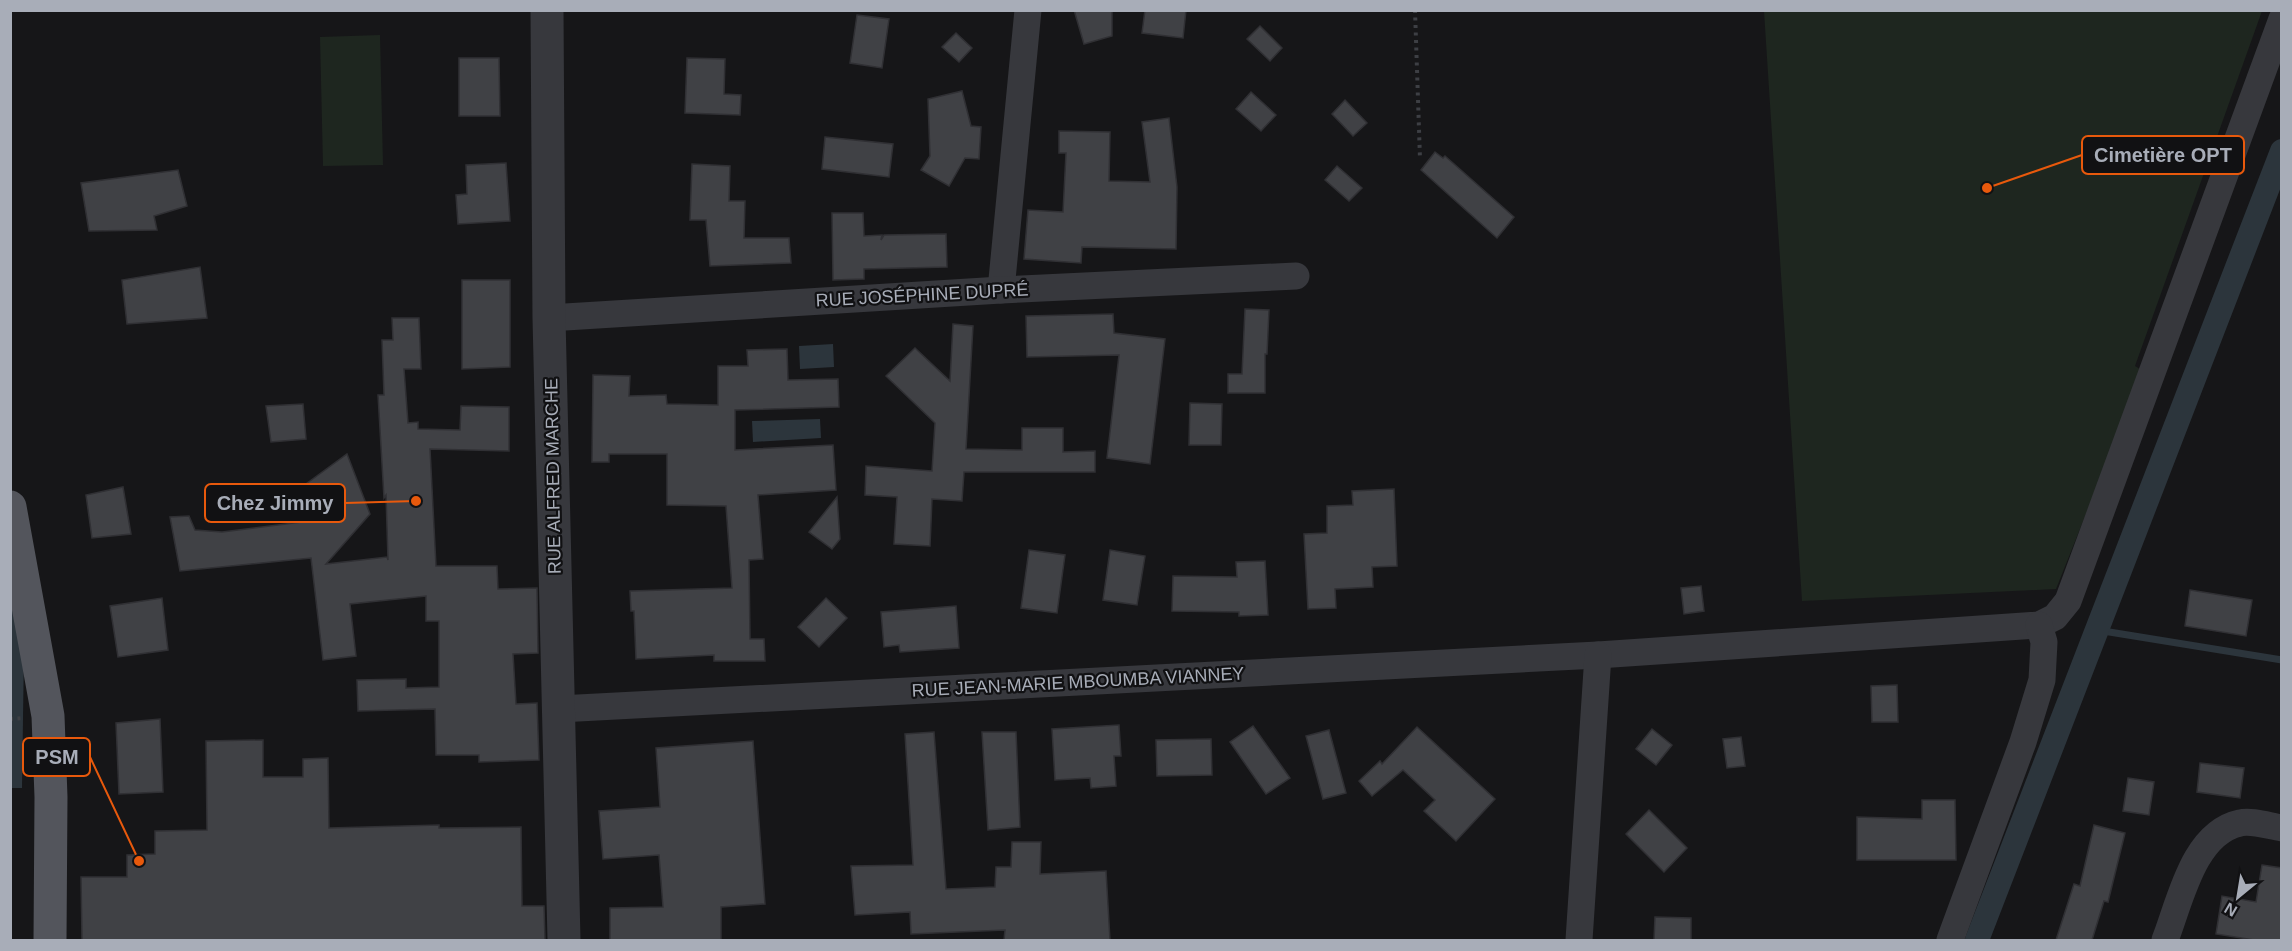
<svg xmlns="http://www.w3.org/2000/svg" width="2292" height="951" font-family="Helvetica,sans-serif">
<rect width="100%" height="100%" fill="#161618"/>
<g fill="#1e261f">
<path d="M 1764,11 L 2262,11 L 2135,366 L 2143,371 L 2056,589 L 1802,601 Z"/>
<path d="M 380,35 L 383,165 L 323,166 L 320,37 Z"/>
</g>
<g fill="#2c353c">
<path d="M 833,344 L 834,367 L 800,369 L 799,346 Z"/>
<path d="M 820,419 L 821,438 L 753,442 L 752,421 Z"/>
<path d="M 10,583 L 24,649 L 22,788 L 11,788 Z"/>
</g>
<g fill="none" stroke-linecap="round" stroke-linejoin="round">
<path stroke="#2c353c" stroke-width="7" d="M 2097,630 L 2282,660"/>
<path stroke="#2c353c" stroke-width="24" d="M 1977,940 L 2282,151"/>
</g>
<g fill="#404145" stroke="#303034" stroke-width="1.5">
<path d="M 1074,10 L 1112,10 L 1112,36 L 1084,44 Z"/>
<path d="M 1145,10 L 1186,10 L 1183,38 L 1142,33 Z"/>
<path d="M 857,15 L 889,19 L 882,68 L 850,63 Z"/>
<path d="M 1260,26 L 1282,48 L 1270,61 L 1247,39 Z"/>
<path d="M 956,33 L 972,48 L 959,62 L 942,47 Z"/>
<path d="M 459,58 L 499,58 L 500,116 L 459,116 Z"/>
<path d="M 687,58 L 725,59 L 724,94 L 741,95 L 740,115 L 685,113 Z"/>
<path d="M 962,91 L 971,126 L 981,127 L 979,159 L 965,158 L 949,186 L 921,170 L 930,156 L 928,99 Z"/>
<path d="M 1251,92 L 1276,115 L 1261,131 L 1236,109 Z"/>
<path d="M 1345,100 L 1367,123 L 1353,136 L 1332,114 Z"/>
<path d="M 1169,118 L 1177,187 L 1176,249 L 1082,247 L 1081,263 L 1024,259 L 1028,210 L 1063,212 L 1066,153 L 1059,153 L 1059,131 L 1110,132 L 1109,181 L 1150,182 L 1142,122 Z"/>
<path d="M 825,137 L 893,144 L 889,177 L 822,169 Z"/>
<path d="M 1435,152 L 1443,158 L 1445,156 L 1514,217 L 1497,238 L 1421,170 Z"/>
<path d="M 506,163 L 510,221 L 458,224 L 456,195 L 467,194 L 466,165 Z"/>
<path d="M 692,164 L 730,166 L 729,201 L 745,201 L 744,238 L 789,238 L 791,263 L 710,266 L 706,220 L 690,220 Z"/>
<path d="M 1337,166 L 1362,188 L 1349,201 L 1325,180 Z"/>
<path d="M 178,170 L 187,206 L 154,216 L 157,230 L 89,231 L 81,183 Z"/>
<path d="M 832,213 L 863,213 L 864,236 L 882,235 L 881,240 L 884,235 L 946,234 L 947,267 L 864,269 L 864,279 L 833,280 Z"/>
<path d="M 200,267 L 207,318 L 127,324 L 122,280 Z"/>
<path d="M 462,280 L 510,280 L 510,367 L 462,369 Z"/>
<path d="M 1245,309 L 1269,310 L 1267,354 L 1265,354 L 1265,393 L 1228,393 L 1228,374 L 1242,374 Z"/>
<path d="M 1113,314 L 1114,333 L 1165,339 L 1150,464 L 1107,458 L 1119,355 L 1027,357 L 1026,316 Z"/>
<path d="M 392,318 L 419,318 L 421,369 L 404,369 L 408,423 L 418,422 L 418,429 L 460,430 L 461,406 L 509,407 L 509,451 L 430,449 L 436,566 L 497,566 L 498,589 L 537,588 L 538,653 L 513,654 L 516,704 L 537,703 L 539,760 L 479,762 L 479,755 L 436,755 L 435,709 L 358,711 L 357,680 L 406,679 L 406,688 L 439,687 L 439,621 L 426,621 L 426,596 L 350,604 L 356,656 L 323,660 L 311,558 L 180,571 L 170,517 L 189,516 L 195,530 L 222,532 L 310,521 L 288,497 L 347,454 L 370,514 L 326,564 L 387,557 L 388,560 L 386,495 L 384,498 L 378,395 L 384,395 L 382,340 L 393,340 Z"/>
<path d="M 953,324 L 973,326 L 966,449 L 1022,450 L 1022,428 L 1063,428 L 1063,452 L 1095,451 L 1095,472 L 964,472 L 962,501 L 932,499 L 930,546 L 894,544 L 897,497 L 865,495 L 866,466 L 932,471 L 935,423 L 886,376 L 915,348 L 950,381 Z"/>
<path d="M 787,349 L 788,380 L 838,379 L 839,407 L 735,410 L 735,450 L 833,445 L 836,490 L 758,495 L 763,559 L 749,560 L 750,639 L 764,639 L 765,661 L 714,661 L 714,655 L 636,659 L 634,611 L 631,611 L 630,591 L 732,588 L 726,506 L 667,505 L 667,454 L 609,454 L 609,462 L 592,462 L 593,375 L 630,376 L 629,396 L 666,395 L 667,404 L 718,405 L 718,366 L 748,366 L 747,350 Z"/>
<path d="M 1190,403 L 1222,404 L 1221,445 L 1189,445 Z"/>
<path d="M 303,404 L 306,439 L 271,442 L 266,406 Z"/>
<path d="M 123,487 L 131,534 L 92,538 L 86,495 Z"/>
<path d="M 1394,489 L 1397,566 L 1372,567 L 1373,587 L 1335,589 L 1336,608 L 1308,609 L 1304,534 L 1327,533 L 1327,506 L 1353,505 L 1352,491 Z"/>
<path d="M 837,497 L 840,539 L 832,549 L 809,532 Z"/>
<path d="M 1029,550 L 1065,555 L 1057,613 L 1021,608 Z"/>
<path d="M 1110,550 L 1145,556 L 1137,605 L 1103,600 Z"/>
<path d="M 1265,561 L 1268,615 L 1239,616 L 1239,612 L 1172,611 L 1173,576 L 1237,577 L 1236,562 Z"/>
<path d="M 1701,586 L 1704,611 L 1684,614 L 1681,588 Z"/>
<path d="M 2190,590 L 2252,600 L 2246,636 L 2185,626 Z"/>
<path d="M 162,598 L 168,650 L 118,657 L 110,606 Z"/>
<path d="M 826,598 L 847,618 L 819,647 L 798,627 Z"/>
<path d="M 956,606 L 959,648 L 900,652 L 899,645 L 884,647 L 881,612 Z"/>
<path d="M 1897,685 L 1898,722 L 1872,722 L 1871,686 Z"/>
<path d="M 160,719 L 163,792 L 119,794 L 116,723 Z"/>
<path d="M 1119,725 L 1121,756 L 1114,756 L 1116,786 L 1091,788 L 1090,778 L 1055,780 L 1052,729 Z"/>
<path d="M 1253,726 L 1290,778 L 1266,794 L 1230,742 Z"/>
<path d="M 1417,727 L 1495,799 L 1456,841 L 1424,811 L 1435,800 L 1403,770 L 1372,796 L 1359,781 L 1380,761 L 1382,764 Z"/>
<path d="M 1652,729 L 1672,745 L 1656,765 L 1636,749 Z"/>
<path d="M 1329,730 L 1346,793 L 1323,799 L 1306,736 Z"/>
<path d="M 934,732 L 946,889 L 995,887 L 996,867 L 1011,867 L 1012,842 L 1041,842 L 1040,874 L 1106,871 L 1110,940 L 1004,940 L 1005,930 L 911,934 L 910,912 L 855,915 L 851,866 L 913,865 L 905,734 Z"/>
<path d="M 982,732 L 1016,732 L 1020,827 L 988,830 Z"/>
<path d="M 1741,737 L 1745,766 L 1727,768 L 1723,739 Z"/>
<path d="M 1211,739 L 1212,775 L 1157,776 L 1156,740 Z"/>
<path d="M 263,740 L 263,777 L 303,777 L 303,759 L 328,758 L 329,828 L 439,825 L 439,828 L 521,827 L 522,906 L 544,906 L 545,940 L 82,940 L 81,877 L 127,877 L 127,855 L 155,854 L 155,831 L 207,830 L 206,741 Z"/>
<path d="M 753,741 L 765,904 L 721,907 L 721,940 L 610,940 L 610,908 L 663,907 L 659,855 L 603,859 L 599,811 L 660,807 L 656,748 Z"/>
<path d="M 2200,763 L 2244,768 L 2240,798 L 2197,792 Z"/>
<path d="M 2128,778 L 2154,782 L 2149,815 L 2123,811 Z"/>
<path d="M 1922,800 L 1955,800 L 1956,860 L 1857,860 L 1857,817 L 1922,819 Z"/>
<path d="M 1649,810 L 1687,848 L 1664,872 L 1626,834 Z"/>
<path d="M 2094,825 L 2125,833 L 2108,902 L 2104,901 L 2092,940 L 2056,940 L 2074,884 L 2080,886 Z"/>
<path d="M 2262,865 L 2282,868 L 2282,940 L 2254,940 L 2216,934 L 2222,896 L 2256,902 Z"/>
<path d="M 1655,917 L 1691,918 L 1691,940 L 1654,940 Z"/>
</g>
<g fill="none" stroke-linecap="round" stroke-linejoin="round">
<g stroke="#3d3f44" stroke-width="4" stroke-dasharray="3 4.5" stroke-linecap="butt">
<path d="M 1415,10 L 1420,159"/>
<path d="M 10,719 L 23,718"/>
</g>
<g stroke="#37383d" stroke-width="27">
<path d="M 1001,290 L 1028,10"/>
<path d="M 549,318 L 1001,290 L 1296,276"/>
<path d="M 559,709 L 1598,655 L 2039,625 L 2055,617 L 2068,601 L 2282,19"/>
<path d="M 1579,940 L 1598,655"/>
<path d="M 1950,940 L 2023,742 L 2042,680 L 2044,642 L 2039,625"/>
<path d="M 2165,940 C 2180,902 2193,833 2240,823 C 2251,820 2269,826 2282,828"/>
</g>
<path stroke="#37383d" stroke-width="33" d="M 547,10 L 549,318 L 564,940"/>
<path stroke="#53555c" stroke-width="33" d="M 10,507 L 48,716 L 51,797 L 50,940"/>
</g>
<g text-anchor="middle" stroke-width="4.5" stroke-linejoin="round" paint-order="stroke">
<g font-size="18" fill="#a8adb8" stroke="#111113">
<text transform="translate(922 295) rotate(-3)" y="6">RUE JOSÉPHINE DUPRÉ</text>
<text transform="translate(553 476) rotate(-91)" y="6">RUE ALFRED MARCHE</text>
<text transform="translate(1078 682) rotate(-3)" y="6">RUE JEAN-MARIE MBOUMBA VIANNEY</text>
</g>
</g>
<path fill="none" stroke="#e8590c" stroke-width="2" d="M1987 188L2082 155M416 501L345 503M139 861L90 757"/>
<g fill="#e8590c" stroke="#111113" stroke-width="2">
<circle cx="1987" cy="188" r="6"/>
<circle cx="416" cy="501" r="6"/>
<circle cx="139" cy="861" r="6"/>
</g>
<g fill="#111113" stroke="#e8590c" stroke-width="2">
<rect x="2082" y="136" width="162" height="38" rx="6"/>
<rect x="205" y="484" width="140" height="38" rx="6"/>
<rect x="23" y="738" width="67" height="38" rx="6"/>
</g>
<g font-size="20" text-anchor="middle" font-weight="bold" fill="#a8adb8">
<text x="2163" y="162">Cimetière OPT</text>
<text x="275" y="510">Chez Jimmy</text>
<text x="57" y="764">PSM</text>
</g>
<rect width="2292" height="951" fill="none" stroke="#a8adb8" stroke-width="24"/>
<g transform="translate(2238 897) rotate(210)" stroke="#111113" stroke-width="4.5" paint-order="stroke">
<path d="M0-4.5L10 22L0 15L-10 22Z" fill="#a8adb8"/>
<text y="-9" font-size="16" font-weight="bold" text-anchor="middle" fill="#a8adb8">N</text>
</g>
</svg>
